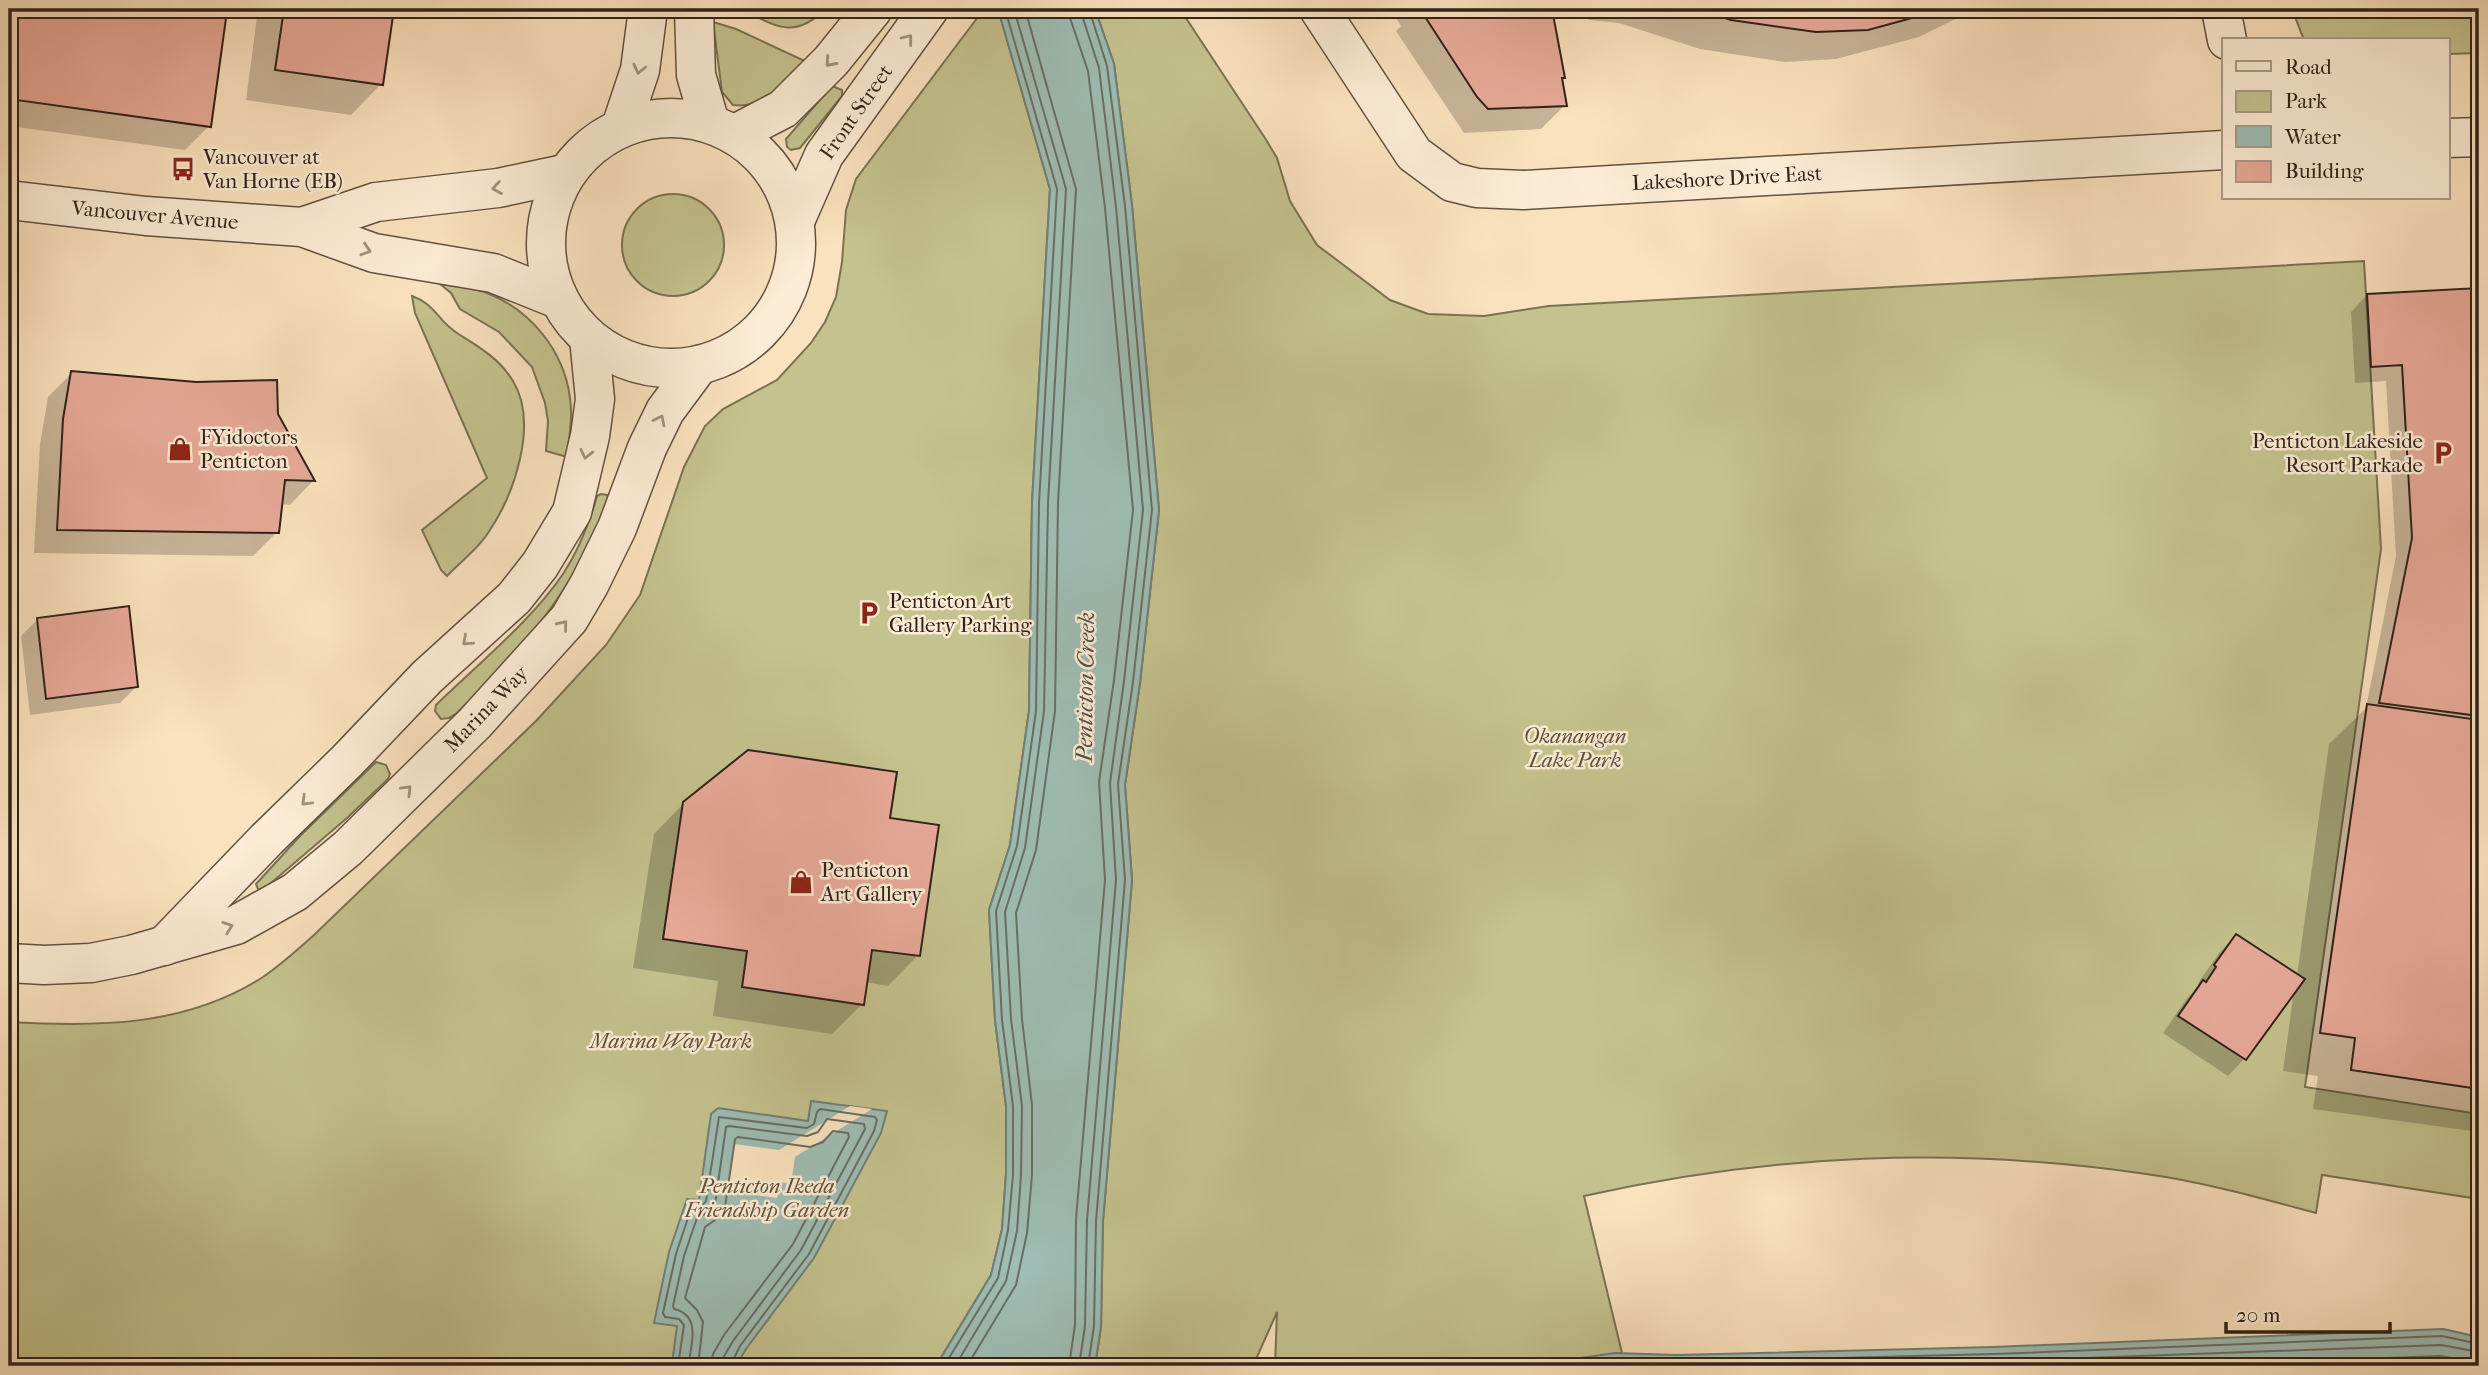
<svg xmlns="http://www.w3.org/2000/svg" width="2488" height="1375" font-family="'IM FELL French Canon',serif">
<rect width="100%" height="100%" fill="#fae2be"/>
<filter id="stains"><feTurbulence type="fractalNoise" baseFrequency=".00286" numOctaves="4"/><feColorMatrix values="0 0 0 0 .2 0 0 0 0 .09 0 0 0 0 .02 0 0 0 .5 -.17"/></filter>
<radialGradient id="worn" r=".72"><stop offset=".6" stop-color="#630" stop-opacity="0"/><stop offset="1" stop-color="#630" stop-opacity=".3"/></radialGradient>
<g fill="#c4c28e" stroke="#7a7254" stroke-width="2">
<path d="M 744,9 L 825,9 C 797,38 775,29 744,9 Z"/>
<path d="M 984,9 L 998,9 L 1050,189 L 1032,503 L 1029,711 L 1010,845 L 989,910 L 995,1020 L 1006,1106 L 1006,1174 L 1002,1229 L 991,1275 L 936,1366 L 9,1366 L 9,1022 C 97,1027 185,1027 263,977 C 281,965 297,950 313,936 L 536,721 L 606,645 L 640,595 L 684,467 L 705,426 L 723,409 L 777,380 L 811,343 L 825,322 L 836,297 L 842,262 L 846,210 L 856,179 Z"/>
<path d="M 1095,9 L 1180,9 L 1265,138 L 1277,158 L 1290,201 L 1317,245 L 1390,300 L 1428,314 L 1484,316 L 1549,306 L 2364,261 L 2381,549 L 2305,1087 L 2479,1114 L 2479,1199 L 2322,1175 L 2316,1213 C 2260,1198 2204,1182 2146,1174 C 1954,1146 1773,1154 1584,1196 L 1622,1353 L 1526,1366 L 1275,1366 L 1277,1312 L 1253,1366 L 1095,1366 L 1101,1327 L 1103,1221 L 1132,880 L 1125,785 L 1140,683 L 1159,510 L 1132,205 L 1114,64 Z"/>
<path d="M 2292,9 L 2479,9 L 2479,53 L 2448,54 L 2448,40 L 2304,40 Z"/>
<path d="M 713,22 L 736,29 L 807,62 C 787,82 765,109 733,105 L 722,92 Z"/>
<path d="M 832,86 L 842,90 L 842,96 L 800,148 L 791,150 L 787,147 L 786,139 Z"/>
<circle cx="673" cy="245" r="51"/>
<path d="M 440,284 C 456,286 472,287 487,293 C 531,310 564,351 570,398 C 573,417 569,437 567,457 L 546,451 L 548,421 L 545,403 L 532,367 L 499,332 L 460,309 L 451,293 Z"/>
<path d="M 412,296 C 435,304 438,321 457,333 C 479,347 499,358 513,381 C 539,424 514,495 488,533 C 478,549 460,562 447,576 L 441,570 L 422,530 L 487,478 L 415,313 Z"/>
<path d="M 601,494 L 607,495 L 609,499 C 575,591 525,645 457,713 L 449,718 L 441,719 L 435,711 L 436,705 C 476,666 532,620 563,574 C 579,550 589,524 597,496 Z"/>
<path d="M 376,762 L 386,765 L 390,774 L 388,779 L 347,818 L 264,889 L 258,889 L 256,884 L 300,836 Z"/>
</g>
<g fill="#9ebdb4" stroke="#727f76" stroke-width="2">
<path d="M 998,9 L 1095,9 L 1114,64 L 1132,205 L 1159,510 L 1140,683 L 1125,785 L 1132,880 L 1103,1221 L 1101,1327 L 1095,1366 L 936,1366 L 991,1275 L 1002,1229 L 1006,1174 L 1006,1106 L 995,1020 L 989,910 L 1010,845 L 1029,711 L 1032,503 L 1050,189 Z"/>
<path d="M 811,1101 L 887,1111 L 881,1133 L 814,1258 L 746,1349 L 736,1366 L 654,1366 L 656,1362 L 672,1364 L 677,1326 L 654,1323 L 669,1252 L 687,1199 L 699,1200 L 711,1114 L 718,1108 L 808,1121 Z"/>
<path d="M 2443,1329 L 2479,1337 L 2479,1366 L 1526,1366 L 1615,1353 L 1676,1355 L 1993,1347 Z"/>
</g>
<path fill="#fae2be" d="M 850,1106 L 872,1109 L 795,1157 L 791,1184 L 779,1182 L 777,1198 L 727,1191 L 734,1144 L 779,1150 Z"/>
<g fill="#0003">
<path d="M 9,9 L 201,9 L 225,12 L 209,126 L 185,150 L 9,126 Z"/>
<path d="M 258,9 L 392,9 L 381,84 L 351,115 L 246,100 Z"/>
<path d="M 1394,9 L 1550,9 L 1563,77 L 1560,80 L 1565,105 L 1541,129 L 1464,133 L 1396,31 L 1401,26 L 1392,11 Z"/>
<path d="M 1578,9 L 1976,9 L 1919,37 L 1836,59 L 1785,62 L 1700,49 L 1619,23 L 1589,20 Z"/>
<path d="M 2479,289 L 2479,1132 L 2313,1109 L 2318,1076 L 2283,1071 L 2294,990 L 2244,1059 L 2228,1076 L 2163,1033 L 2187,998 L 2201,985 L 2198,983 L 2219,953 L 2236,936 L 2297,976 L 2329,744 L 2366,708 L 2396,556 L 2386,381 L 2355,383 L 2351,312 L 2367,295 Z"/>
<path d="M 72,373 L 196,384 L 277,415 L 313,481 L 290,505 L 280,504 L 277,532 L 253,556 L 34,553 L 40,444 L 48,397 Z"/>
<path d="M 38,619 L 136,687 L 120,703 L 30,715 L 21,636 Z"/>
<path d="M 684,803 L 888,820 L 918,955 L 888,986 L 866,982 L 862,1004 L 832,1034 L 713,1016 L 718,981 L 633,968 L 654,834 Z"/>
</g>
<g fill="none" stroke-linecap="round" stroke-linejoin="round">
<g stroke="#686f66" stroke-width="2">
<path d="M 678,1366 L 684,1325 L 679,1319 L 665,1317 L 663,1313 L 676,1254 L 691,1209 L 702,1206 L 706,1201 L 719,1117 L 807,1128 L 814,1124 L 817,1112 L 820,1109 L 875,1117 L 877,1120 L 874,1131 L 809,1254 L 740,1346 L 730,1366"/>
<path d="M 688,1366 C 691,1346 702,1315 674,1309 L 673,1306 L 684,1256 L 697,1218 L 709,1212 L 715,1204 L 726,1127 L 729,1126 L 807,1136 L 818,1132 L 827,1119 L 864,1124 L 865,1129 L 801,1250 L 733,1341 L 723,1358 L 721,1366"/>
<path d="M 698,1366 L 703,1322 L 697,1310 L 685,1298 L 705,1227 L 718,1218 L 725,1207 L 735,1139 L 738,1137 L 810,1147 L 823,1142 L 833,1131 L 848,1133 L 849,1137 L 793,1244 L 724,1335 L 713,1354 L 711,1366"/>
<path d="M 944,1366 L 998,1278 L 1008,1230 L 1013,1175 L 1013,1106 L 1002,1020 L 996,911 L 1017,846 L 1036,711 L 1039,503 L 1057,189 L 1005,9"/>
<path d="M 955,1366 L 1006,1281 L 1017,1231 L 1021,1175 L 1022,1106 L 1011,1019 L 1005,912 L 1025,848 L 1044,711 L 1048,503 L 1066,189 L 1014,9"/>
<path d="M 967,1366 L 1016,1285 L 1027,1233 L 1032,1175 L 1032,1105 L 1022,1019 L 1016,913 L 1036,850 L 1055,711 L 1058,503 L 1076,189 L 1025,9"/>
<path d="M 1069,1366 L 1075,1325 L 1076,1219 L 1105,880 L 1099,782 L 1114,680 L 1133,510 L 1105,208 L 1088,71 L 1070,18 L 1069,9"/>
<path d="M 1079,1366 L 1085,1326 L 1087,1220 L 1116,880 L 1110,783 L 1124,681 L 1143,510 L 1116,207 L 1099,68 L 1080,9"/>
<path d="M 1088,1366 L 1094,1326 L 1096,1221 L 1125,880 L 1118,784 L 1133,682 L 1152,510 L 1125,206 L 1107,66 L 1089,9"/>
<path d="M 1575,1366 L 1616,1360 L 1676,1362 L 1994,1354 L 2442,1336 L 2479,1344"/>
<path d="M 1864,1366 L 2441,1345 L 2479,1352"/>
<path d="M 2177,1366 L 2440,1356 L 2479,1363"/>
</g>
</g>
<g fill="#e7a998" stroke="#312119" stroke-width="2">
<path d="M 9,9 L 214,9 L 227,11 L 211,127 L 9,99 Z"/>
<path d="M 284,9 L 394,9 L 383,85 L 275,70 Z"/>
<path d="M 1420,9 L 1552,9 L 1565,78 L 1562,78 L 1567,106 L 1488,109 L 1477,97 Z"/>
<path d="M 1697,9 L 1945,9 L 1868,30 L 1816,32 L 1731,20 Z"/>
<path d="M 2479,288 L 2479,716 L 2379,703 L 2412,538 L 2402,365 L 2371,367 L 2367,294 Z"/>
<path d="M 71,371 L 196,382 L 277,380 L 278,414 L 315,481 L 285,480 L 279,533 L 57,530 L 63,419 Z"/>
<path d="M 129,606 L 138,687 L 46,699 L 37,618 Z"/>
<path d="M 2367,704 L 2479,720 L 2479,1089 L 2351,1070 L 2355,1038 L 2320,1033 Z"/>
<path d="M 748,750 L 897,772 L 890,818 L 939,825 L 920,956 L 872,950 L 864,1005 L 742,987 L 747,951 L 663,939 L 683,802 Z"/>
<path d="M 2236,934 L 2305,979 L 2246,1060 L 2178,1016 L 2203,980 L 2206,982 L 2216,967 L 2214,965 Z"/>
</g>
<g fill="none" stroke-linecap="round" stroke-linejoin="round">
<g stroke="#635142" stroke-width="41">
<g id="minor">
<path d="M 694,9 L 696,75 L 710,123"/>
<path d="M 1319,9 L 1414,154 L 1452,182 L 1477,188 L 1523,190 L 2224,150"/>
<path d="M 2221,9 L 2227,40"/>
<circle cx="671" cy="243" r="125"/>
<path d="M 621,127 L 640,70 L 648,9"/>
<path d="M 735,134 L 783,109 L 831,61 L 873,9"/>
<path d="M 2448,138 L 2479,137"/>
<path d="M 9,200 L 146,216 L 302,227 L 374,253 L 493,273 L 558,299"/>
<path d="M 795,221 L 824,155 L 929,9"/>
<path d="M 302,227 L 376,202 L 498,188 L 564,174"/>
<path d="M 164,946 L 267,839 L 347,761 L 427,677 L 514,598 L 540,565 L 572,512 L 590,436 L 595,399 L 589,338"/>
<path d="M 9,963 L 44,965 L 91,963 L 131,955 L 236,925 L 295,892 L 348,848 L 475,723 L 569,619 L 589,585 L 617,528 L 647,448 L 665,411 L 699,365"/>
</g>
</g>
<use href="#minor" stroke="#fcecd5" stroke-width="38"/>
</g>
<defs><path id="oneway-chevron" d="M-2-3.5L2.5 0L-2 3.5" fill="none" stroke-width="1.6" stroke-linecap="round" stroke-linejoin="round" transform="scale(1.75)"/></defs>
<g stroke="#a19180">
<use href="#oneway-chevron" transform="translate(908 39) rotate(-52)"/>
<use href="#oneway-chevron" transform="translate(830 62) rotate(132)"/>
<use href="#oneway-chevron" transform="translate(639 69) rotate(103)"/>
<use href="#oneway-chevron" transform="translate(497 188) rotate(171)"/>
<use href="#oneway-chevron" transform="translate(366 250) rotate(18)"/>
<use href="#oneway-chevron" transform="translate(660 420) rotate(-64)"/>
<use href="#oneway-chevron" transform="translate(586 454) rotate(103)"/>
<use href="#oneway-chevron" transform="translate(563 625) rotate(-51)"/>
<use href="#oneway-chevron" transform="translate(467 641) rotate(138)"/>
<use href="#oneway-chevron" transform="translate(407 790) rotate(-45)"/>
<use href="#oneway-chevron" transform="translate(306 801) rotate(136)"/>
<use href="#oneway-chevron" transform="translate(228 927) rotate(-19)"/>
</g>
<defs>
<g id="bus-bare" transform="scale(1.89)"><path d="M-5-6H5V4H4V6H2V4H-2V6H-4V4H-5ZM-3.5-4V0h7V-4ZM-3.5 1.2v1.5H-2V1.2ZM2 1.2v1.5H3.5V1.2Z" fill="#8f2418" stroke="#fcecd5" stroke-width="2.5" paint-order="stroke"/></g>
<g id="shop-bare" transform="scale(1.89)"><path d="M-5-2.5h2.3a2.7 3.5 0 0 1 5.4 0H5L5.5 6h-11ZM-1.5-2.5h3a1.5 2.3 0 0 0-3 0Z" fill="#8f2418" stroke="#fcecd5" stroke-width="2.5" paint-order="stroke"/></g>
<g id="parking-bare" transform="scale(1.89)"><path d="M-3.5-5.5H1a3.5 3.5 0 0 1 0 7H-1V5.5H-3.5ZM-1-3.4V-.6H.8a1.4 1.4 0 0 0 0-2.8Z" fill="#8f2418" stroke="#fcecd5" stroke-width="2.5" paint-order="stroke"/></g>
</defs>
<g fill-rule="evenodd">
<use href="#bus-bare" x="183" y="169"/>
<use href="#shop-bare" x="180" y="449"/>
<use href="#parking-bare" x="2443" y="453"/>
<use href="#parking-bare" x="869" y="613"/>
<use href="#shop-bare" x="801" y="882"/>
</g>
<g text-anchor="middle" stroke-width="5" stroke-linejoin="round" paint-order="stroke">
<g font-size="21" fill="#312119" stroke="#fcecd5">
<text transform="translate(856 112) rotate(-55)" y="7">Front Street</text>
<text transform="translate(1727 178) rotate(-3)" y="7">Lakeshore Drive East</text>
<text transform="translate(155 215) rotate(5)" y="7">Vancouver Avenue</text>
<text transform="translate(486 709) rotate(-46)" y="7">Marina Way</text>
</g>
<g font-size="21" fill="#312119" stroke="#fcecd5" text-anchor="start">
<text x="203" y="164">Vancouver at<tspan x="203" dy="24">Van Horne (EB)</tspan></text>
<text x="200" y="444">FYidoctors<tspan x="200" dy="24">Penticton</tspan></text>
<text x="2423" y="448" text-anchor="end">Penticton Lakeside<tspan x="2423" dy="24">Resort Parkade</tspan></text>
<text x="889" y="608">Penticton Art<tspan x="889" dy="24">Gallery Parking</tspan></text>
<text x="821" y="877">Penticton<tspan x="821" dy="24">Art Gallery</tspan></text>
</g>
<g font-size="21" font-style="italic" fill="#5d513c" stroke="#fcecd5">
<text x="1575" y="743">Okanangan<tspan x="1575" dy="24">Lake Park</tspan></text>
<text x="671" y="1048">Marina Way Park</text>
<text x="767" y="1193">Penticton Ikeda<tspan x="767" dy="24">Friendship Garden</tspan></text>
</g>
<g font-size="23" font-style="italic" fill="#525048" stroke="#fcecd5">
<text transform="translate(1085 687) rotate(-89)" y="8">Penticton Creek</text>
</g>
</g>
<rect width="2488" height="1375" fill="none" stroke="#fae2be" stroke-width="35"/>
<rect x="10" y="10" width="2467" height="1354" fill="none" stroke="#312119" stroke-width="3.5"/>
<rect x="18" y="18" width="2453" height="1340" fill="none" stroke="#312119" stroke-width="2"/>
<rect x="2222" y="38" width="228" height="161" fill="#fcecd5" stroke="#ab9b8a" stroke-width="2"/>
<rect x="2236" y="61" width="35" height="10" fill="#fcecd5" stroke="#ab9b8a" stroke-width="2"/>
<text x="2285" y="74" font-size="21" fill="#312119">Road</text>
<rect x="2236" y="91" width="35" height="21" fill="#c4c28e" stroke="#ab9b8a" stroke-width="2"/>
<text x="2285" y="108" font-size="21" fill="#312119">Park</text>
<rect x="2236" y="126" width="35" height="21" fill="#9ebdb4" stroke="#ab9b8a" stroke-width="2"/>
<text x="2285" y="144" font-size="21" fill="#312119">Water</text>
<rect x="2236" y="161" width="35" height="21" fill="#e7a998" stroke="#ab9b8a" stroke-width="2"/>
<text x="2285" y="178" font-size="21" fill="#312119">Building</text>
<path d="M2226 1322v10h164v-10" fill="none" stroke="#312119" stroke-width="3.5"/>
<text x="2236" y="1322" font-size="21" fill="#312119" stroke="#fcecd5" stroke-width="5" paint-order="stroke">20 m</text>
<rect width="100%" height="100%" filter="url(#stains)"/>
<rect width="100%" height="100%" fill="url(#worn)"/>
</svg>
